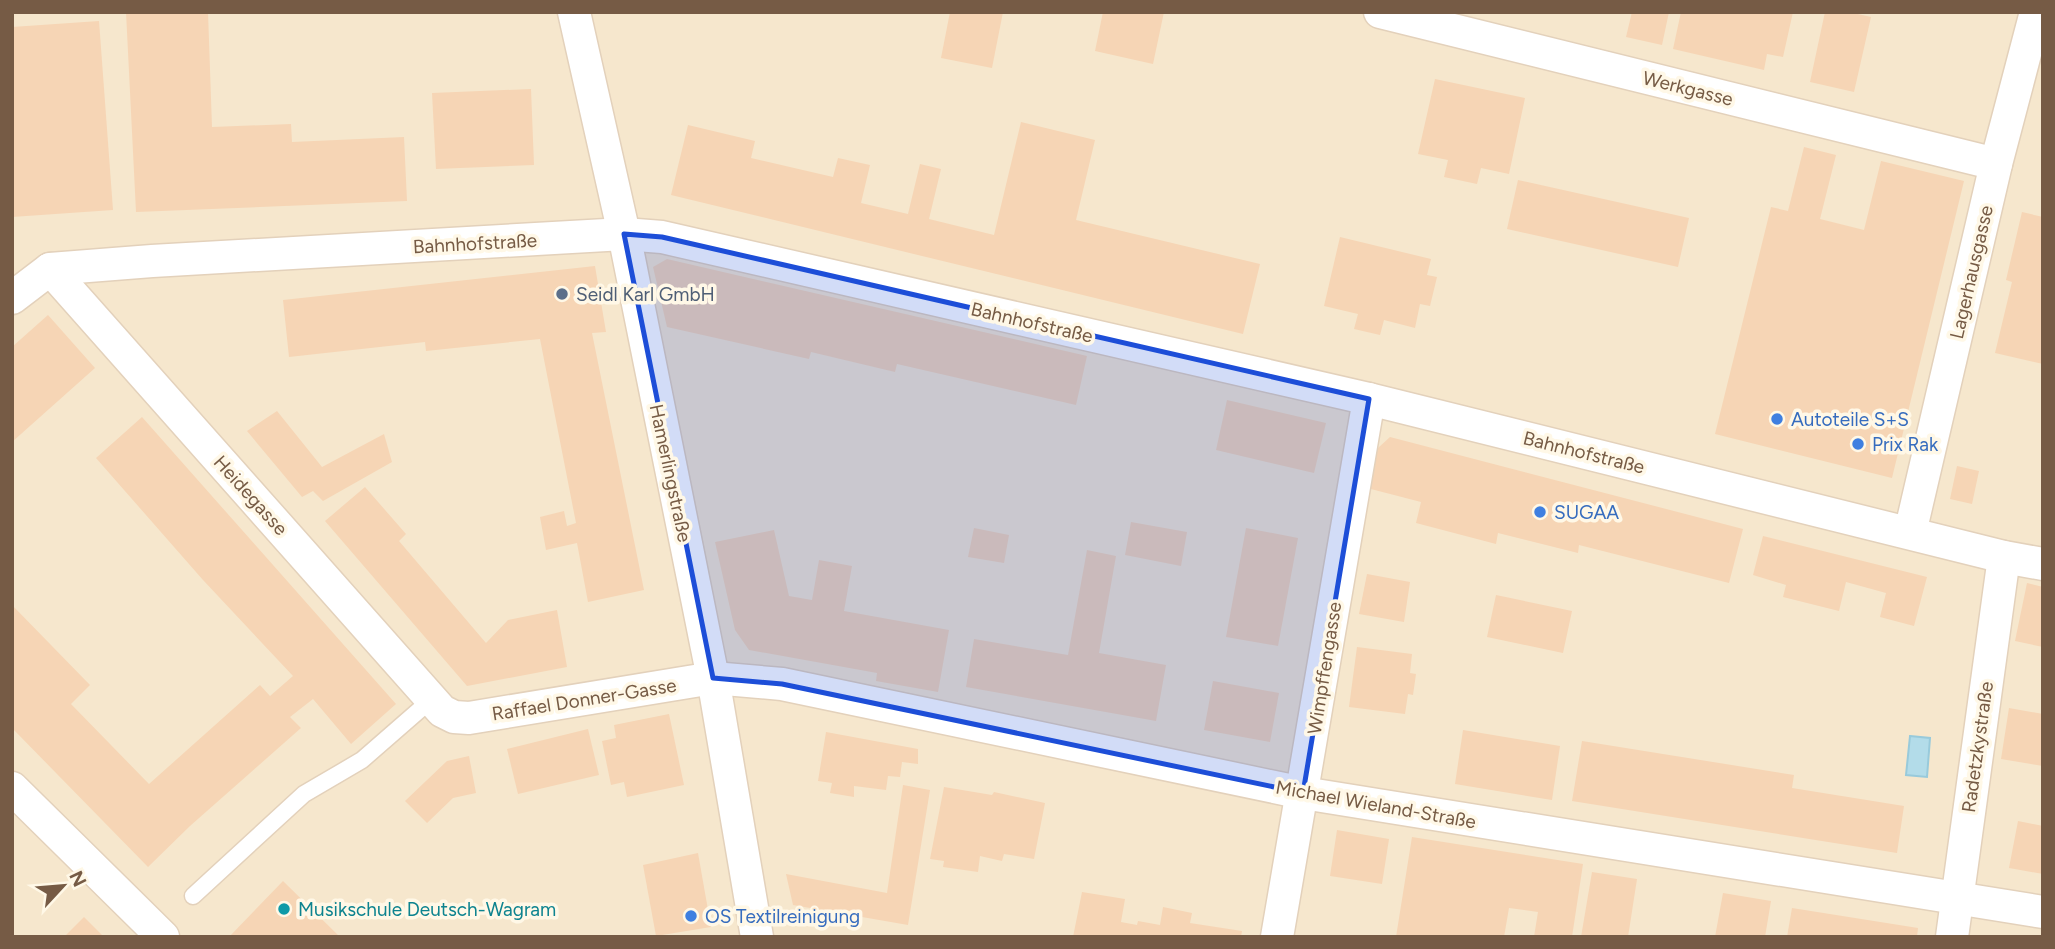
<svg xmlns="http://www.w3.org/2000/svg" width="2055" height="949" font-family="Figtree,sans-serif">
<rect width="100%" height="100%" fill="#fef5df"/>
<rect fill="#f6e7cd" x="12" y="12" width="2031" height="925"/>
<path fill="#b3dce9" stroke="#98cadb" stroke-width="2" d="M 1910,736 L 1930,738 L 1927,777 L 1906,775 Z"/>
<g fill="#f6d5b5">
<path d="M 126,12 L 208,12 L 212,127 L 291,124 L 292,142 L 404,137 L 407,201 L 136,212 Z"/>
<path d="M 950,12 L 1003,12 L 992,68 L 941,58 Z"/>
<path d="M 1103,12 L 1164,12 L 1153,64 L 1095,51 Z"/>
<path d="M 1632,12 L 1669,12 L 1662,45 L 1626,37 Z"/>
<path d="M 1681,12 L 1734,13 L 1793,12 L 1783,57 L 1767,54 L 1764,70 L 1673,49 Z"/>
<path d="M 1825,12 L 1849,12 L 1871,17 L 1854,92 L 1810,82 Z"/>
<path d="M 99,21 L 113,210 L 12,217 L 12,27 Z"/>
<path d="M 1435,79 L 1525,98 L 1509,174 L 1481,168 L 1477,184 L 1444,177 L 1448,160 L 1418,154 Z"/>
<path d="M 531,89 L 534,165 L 436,169 L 432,93 Z"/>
<path d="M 1021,122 L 1095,140 L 1076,220 L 1260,264 L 1243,334 L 671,195 L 688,125 L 755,141 L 751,158 L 833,177 L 838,158 L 870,165 L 861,203 L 908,214 L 920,164 L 941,169 L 929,219 L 994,235 Z"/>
<path d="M 1804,147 L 1836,155 L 1820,219 L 1864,230 L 1881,161 L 1964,181 L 1892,478 L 1715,434 L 1771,207 L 1788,211 Z"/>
<path d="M 1518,180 L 1689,218 L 1678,267 L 1507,229 Z"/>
<path d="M 2022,212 L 2043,217 L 2043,364 L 1995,353 L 2012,282 L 2006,280 Z"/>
<path d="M 1340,237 L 1431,259 L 1427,275 L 1437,277 L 1430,306 L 1420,304 L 1415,328 L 1384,320 L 1380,335 L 1354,329 L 1358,314 L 1324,306 Z"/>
<path d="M 667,259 L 1087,356 L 1076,405 L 897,364 L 895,372 L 811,352 L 809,359 L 667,327 L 653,267 Z"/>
<path d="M 595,266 L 606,332 L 592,333 L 644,590 L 588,602 L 577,543 L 546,550 L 540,517 L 564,511 L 567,526 L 576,523 L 540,339 L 426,351 L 425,342 L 289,357 L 283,300 Z"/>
<path d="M 48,315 L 95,368 L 12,442 L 12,347 Z"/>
<path d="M 1227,400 L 1326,423 L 1314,473 L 1216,450 Z"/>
<path d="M 277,411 L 322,467 L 384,434 L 392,462 L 323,501 L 313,491 L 302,497 L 247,431 Z"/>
<path d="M 142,417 L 396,704 L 351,744 L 313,699 L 290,717 L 301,728 L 190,826 L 148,867 L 12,728 L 12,605 L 90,685 L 71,704 L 149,784 L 260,685 L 270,696 L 293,676 L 203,580 L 96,458 Z"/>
<path d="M 1390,437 L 1743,529 L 1729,583 L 1579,545 L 1578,553 L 1498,533 L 1496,544 L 1416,523 L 1421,502 L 1367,488 L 1378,448 Z"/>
<path d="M 1957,466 L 1979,471 L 1972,504 L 1950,499 Z"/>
<path d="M 365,487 L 406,534 L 399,541 L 486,643 L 508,620 L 557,610 L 567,667 L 467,686 L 325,521 Z"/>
<path d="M 1131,522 L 1187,532 L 1181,566 L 1125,555 Z"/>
<path d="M 974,528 L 1009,535 L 1004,563 L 968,557 Z"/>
<path d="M 1246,528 L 1298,538 L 1278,646 L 1226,637 Z"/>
<path d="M 774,530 L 789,596 L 812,600 L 819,560 L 852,566 L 844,611 L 949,630 L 938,692 L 876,681 L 877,673 L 749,650 L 735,630 L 715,542 Z"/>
<path d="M 1763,536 L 1927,577 L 1914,626 L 1880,617 L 1886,593 L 1846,582 L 1839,611 L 1783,597 L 1786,585 L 1753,575 Z"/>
<path d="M 1087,550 L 1116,556 L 1099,653 L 1166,665 L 1156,721 L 966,687 L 974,639 L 1068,655 Z"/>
<path d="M 1367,574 L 1410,582 L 1404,622 L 1359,614 Z"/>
<path d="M 2027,583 L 2043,587 L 2043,647 L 2015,641 Z"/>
<path d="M 1496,595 L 1572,611 L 1563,653 L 1487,637 Z"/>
<path d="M 1357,647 L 1412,654 L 1410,673 L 1416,674 L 1413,695 L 1408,694 L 1405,714 L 1349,707 Z"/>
<path d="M 1213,681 L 1279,693 L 1270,742 L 1204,730 Z"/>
<path d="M 2009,708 L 2043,714 L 2043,766 L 2001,759 Z"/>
<path d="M 669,714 L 684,785 L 627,797 L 624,782 L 611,785 L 602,741 L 616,738 L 614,725 Z"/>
<path d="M 588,729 L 599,775 L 518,794 L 507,749 Z"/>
<path d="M 1463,730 L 1560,746 L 1552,800 L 1455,784 Z"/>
<path d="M 826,732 L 918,749 L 918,764 L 902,762 L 900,777 L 888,776 L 886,790 L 854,786 L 854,797 L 830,793 L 832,783 L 818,781 Z"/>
<path d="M 1582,741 L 1794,775 L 1792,788 L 1904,806 L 1897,853 L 1572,801 Z"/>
<path d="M 469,756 L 476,793 L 453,798 L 427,823 L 405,801 L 447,761 Z"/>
<path d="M 903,785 L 930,790 L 908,925 L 793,905 L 786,874 L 887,893 Z"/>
<path d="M 944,787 L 992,795 L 994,792 L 1045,803 L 1034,859 L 1004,854 L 1002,861 L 980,856 L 978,872 L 943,867 L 944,861 L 930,859 Z"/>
<path d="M 2018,821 L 2043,826 L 2043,874 L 2009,868 Z"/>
<path d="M 1337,830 L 1389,839 L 1382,884 L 1330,876 Z"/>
<path d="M 1412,837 L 1583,864 L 1572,937 L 1534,937 L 1538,912 L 1509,908 L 1504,937 L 1396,937 Z"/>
<path d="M 698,853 L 711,927 L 656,936 L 643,865 Z"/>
<path d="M 1592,872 L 1637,879 L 1628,937 L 1581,937 Z"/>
<path d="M 283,881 L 340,937 L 229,937 Z"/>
<path d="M 1082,892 L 1125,899 L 1121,922 L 1137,925 L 1138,921 L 1160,925 L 1163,907 L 1192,913 L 1190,923 L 1242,931 L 1241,937 L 1073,937 Z"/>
<path d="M 1723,893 L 1771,901 L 1765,937 L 1715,937 Z"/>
<path d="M 1792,908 L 1918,928 L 1917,937 L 1787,937 Z"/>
<path d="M 84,917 L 104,937 L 64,937 Z"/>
</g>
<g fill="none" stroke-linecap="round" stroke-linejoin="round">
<g stroke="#e3d1bb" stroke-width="19">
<path id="service" d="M 193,896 L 304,794 L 362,760 L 432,699"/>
</g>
<g stroke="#e3d1bb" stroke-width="35">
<g id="minor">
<path d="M 574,12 L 624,234 L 713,678 L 757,937"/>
<path d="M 1380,12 L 1996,164"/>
<path d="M 50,269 L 442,711 L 454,717 L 469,718 L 713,678 L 782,684 L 1303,793 L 2043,912"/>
<path d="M 12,298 L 50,269 L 152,261 L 624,234 L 662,237 L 1369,399 L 2004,557 L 2043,564"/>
<path d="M 1910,533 L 1996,164 L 2036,12"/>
<path d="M 12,788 L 163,937"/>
<path d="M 1277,937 L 1369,399"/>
<path d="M 1952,937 L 2004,557"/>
</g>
</g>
<use href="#service" stroke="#fff" stroke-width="16"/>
<use href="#minor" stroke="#fff" stroke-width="32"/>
</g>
<path fill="#1d4ed8" fill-opacity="0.2" stroke="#1d4ed8" stroke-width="5" stroke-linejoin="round" d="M 624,234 L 662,237 L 1369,399 L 1303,793 L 782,684 L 713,678 Z"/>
<circle fill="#5c6f8a" stroke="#fff8e7" stroke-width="2.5" cx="562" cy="294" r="7"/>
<g fill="#3f7fe0" stroke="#fff8e7" stroke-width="2.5">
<circle cx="1777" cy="419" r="7"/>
<circle cx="1858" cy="444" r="7"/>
<circle cx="1540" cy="512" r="7"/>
<circle cx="691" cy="916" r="7"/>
</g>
<circle fill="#0f9aa8" stroke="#fff8e7" stroke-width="2.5" cx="284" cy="909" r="7"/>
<g text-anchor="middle" stroke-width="7" stroke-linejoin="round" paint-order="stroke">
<g font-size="19" fill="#765b45" stroke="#fff8e7">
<text transform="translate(1688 88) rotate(14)" y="7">Werkgasse</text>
<text transform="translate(475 243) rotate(-3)" y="7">Bahnhofstraße</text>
<text transform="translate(1971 272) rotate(-77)" y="7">Lagerhausgasse</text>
<text transform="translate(1032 322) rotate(13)" y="7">Bahnhofstraße</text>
<text transform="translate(1584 452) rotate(14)" y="7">Bahnhofstraße</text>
<text transform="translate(671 473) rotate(78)" y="7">Hamerlingstraße</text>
<text transform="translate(251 495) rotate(48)" y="7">Heidegasse</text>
<text transform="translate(1324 668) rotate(-81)" y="7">Wimpffengasse</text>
<text transform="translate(584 699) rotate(-9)" y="7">Raffael Donner-Gasse</text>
<text transform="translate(1977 747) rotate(-82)" y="7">Radetzkystraße</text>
<text transform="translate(1376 804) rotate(10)" y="7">Michael Wieland-Straße</text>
</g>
<g font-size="19" fill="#4e5e75" stroke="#fff8e7" text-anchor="start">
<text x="576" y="301">Seidl Karl GmbH</text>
</g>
<g font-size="19" fill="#366cbe" stroke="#fff8e7" text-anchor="start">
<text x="1791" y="426">Autoteile S+S</text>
<text x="1872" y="451">Prix Rak</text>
<text x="1554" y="519">SUGAA</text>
<text x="705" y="923">OS Textilreinigung</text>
</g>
<g font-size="19" fill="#0d838f" stroke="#fff8e7" text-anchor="start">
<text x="298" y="916">Musikschule Deutsch-Wagram</text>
</g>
</g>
<rect width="2055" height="949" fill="none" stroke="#765b45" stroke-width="28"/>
<g transform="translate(63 886) rotate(64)" stroke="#fff8e7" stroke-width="5" paint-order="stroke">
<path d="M0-5L12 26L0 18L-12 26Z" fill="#765b45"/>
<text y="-10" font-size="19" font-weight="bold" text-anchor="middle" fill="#765b45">N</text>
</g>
</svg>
